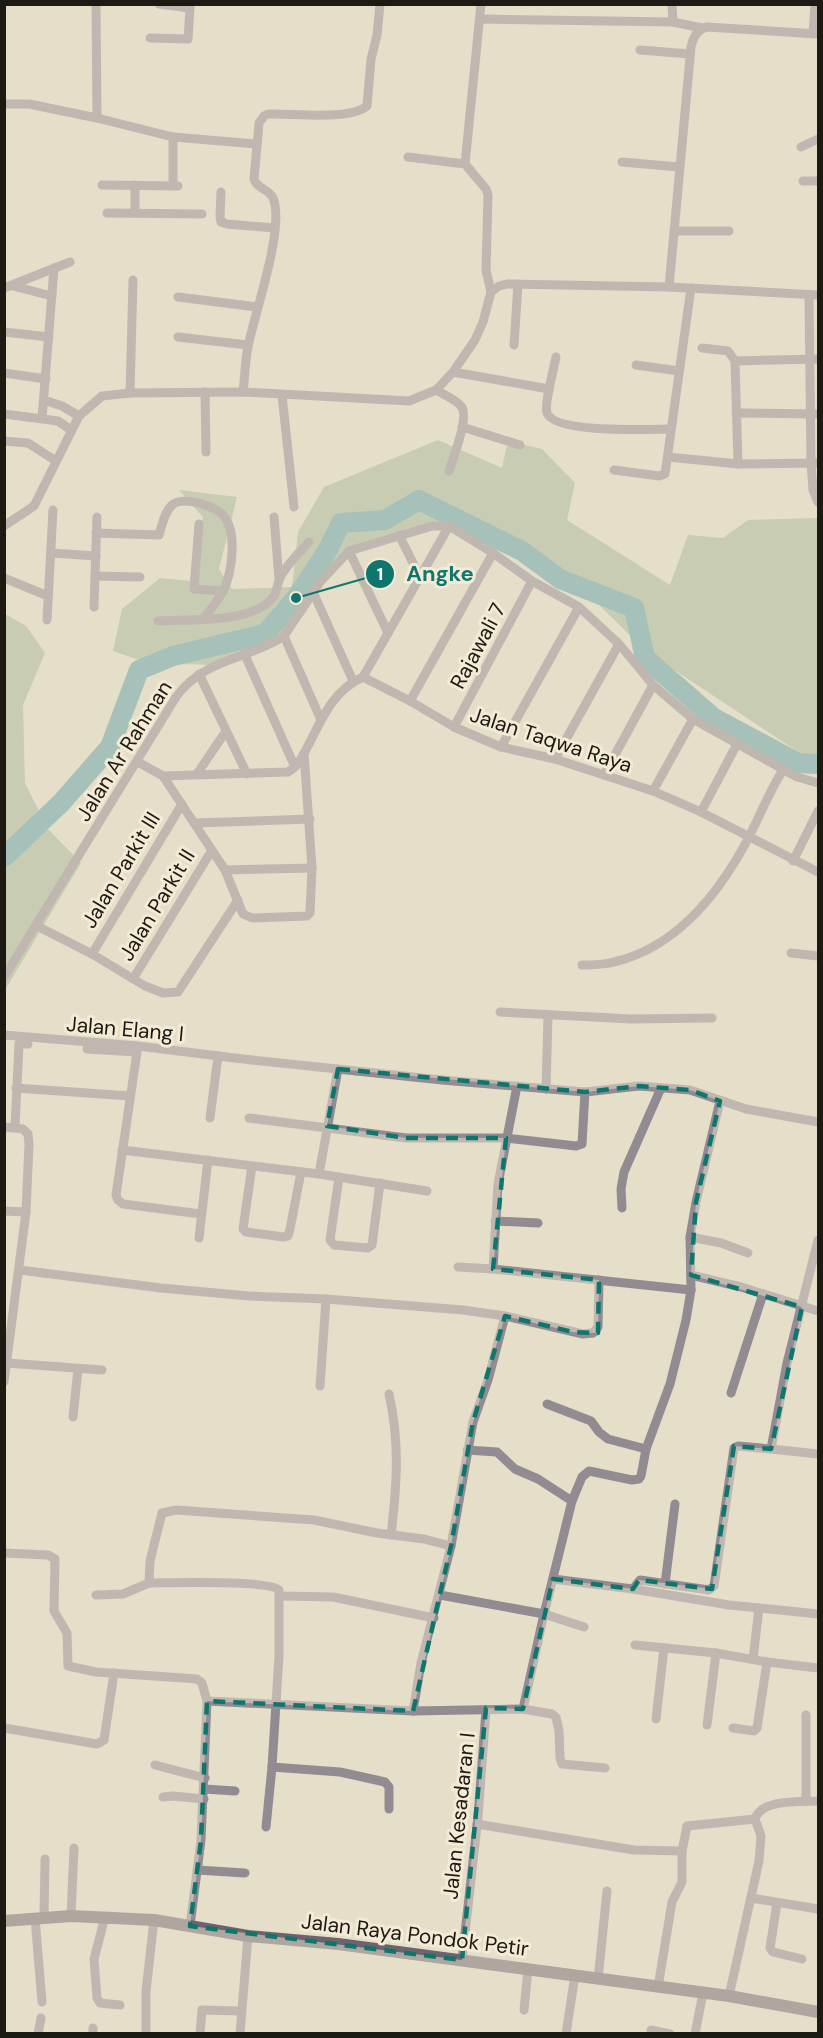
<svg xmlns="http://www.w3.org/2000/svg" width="823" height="2038" font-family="'DM Sans',sans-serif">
<rect width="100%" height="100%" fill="#e5dec9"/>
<g fill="#a4b798">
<path d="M 438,440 L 502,468 L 508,441 L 542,449 L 575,483 L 567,520 L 670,585 L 688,535 L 723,538 L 748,520 L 818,518 L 818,759 L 809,759 L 647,652 L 594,600 L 468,521 L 434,526 L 355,547 L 327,578 L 304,615 L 274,638 L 211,665 L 148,663 L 113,651 L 122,609 L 160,578 L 191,581 L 203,517 L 179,490 L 237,497 L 219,569 L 232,589 L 292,587 L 298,532 L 324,487 Z"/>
<path d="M 5,614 L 26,626 L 45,653 L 23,705 L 25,783 L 48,829 L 81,863 L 5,990 Z"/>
</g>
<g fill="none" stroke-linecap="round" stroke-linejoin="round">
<path stroke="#599da7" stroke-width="20" d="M 4,857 L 61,803 L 110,747 L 139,670 L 173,656 L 265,634 L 296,598 L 326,553 L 341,523 L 385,520 L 419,500 L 522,551 L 560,579 L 634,608 L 645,658 L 714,718 L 798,763 L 818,764"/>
<g stroke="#928b92" stroke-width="9">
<path d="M 96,4 L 97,118"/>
<path d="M 672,4 L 673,22"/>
<path d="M 480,19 L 673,22 L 702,28"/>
<path d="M 813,34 L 815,4"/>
<path d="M 150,38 L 188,39 L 190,8 L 159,4"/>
<path d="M 640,50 L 690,54"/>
<path d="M 4,104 L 29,104 L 97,118 L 173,137 L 257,144"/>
<path d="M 801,147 L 818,139"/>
<path d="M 408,157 L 465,164 L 486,189 L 488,195 L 486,270 L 491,292"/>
<path d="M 622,162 L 679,167"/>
<path d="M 465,164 L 481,4"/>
<path d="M 803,181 L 818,181"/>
<path d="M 102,185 L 178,186"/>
<path d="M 173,186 L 173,137"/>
<path d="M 221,192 L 220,217 L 221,222 L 227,224 L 275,228"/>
<path d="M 107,213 L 202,214"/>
<path d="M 135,213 L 135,185"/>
<path d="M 674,231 L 729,231"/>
<path d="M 13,286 L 52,296"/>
<path d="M 669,287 L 818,295"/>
<path d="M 4,288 L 70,262"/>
<path d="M 809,295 L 811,463 L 813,490 L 818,502"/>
<path d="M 178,297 L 257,307"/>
<path d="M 4,332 L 49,337"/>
<path d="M 178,337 L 248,345"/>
<path d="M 514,345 L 518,284"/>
<path d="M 702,348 L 728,351 L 735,361 L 818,359"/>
<path d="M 735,361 L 738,464"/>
<path d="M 636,365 L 679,371"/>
<path d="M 453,372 L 549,389 C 548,396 545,406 547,413 C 555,434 651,429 671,429"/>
<path d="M 4,373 L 46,379"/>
<path d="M 549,389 L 556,357"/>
<path d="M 436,390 C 444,395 455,399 461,406 C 470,415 453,459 449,471"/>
<path d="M 205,392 L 206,452"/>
<path d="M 243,392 C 245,376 245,358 249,342 C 256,310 285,226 273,198 C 269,189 257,189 254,179 L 259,123 L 264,116 L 268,114 C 293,113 348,121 367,106 L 371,59 L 377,35 L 380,4"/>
<path d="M 130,393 L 133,280"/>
<path d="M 282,395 L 294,507"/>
<path d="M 44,400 L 62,406 L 79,416"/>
<path d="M 736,413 L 818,414"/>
<path d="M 4,414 L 58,421 L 71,430"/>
<path d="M 42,418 L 54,268"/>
<path d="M 462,427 L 520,445"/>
<path d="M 4,441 L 28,443 L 56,461"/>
<path d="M 668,457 L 738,464 L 818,463"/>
<path d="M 614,470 L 659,476 L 665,474 L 691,288"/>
<path d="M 274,517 L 279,579"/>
<path d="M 199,524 L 194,589 L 223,591"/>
<path d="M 4,526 L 34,506 L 79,416 L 102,396 L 130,393 L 243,392 L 409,401 L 436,390 L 453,372 L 475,340 L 483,322 L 491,292 L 499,286 L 507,284 L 669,287 L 691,47 C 693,38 697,29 707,27 L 818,34"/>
<path d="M 96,533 L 159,535 C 162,525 164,513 172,505 C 179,499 190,501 198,503 C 206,505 217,509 223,515 C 238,531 232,574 223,591 C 218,601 210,610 204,618"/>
<path d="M 399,535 L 420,577"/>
<path d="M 349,551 L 388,633"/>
<path d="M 51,553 L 96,556"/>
<path d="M 95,576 L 140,577"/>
<path d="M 4,578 L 48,596"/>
<path d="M 313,592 L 353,681"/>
<path d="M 94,607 L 97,517"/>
<path d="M 47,620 L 53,510"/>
<path d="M 158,621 C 189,619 255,624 274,596 C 277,591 277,584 280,578 C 286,565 299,553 309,542"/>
<path d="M 284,636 L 321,720"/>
<path d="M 244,653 L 295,767"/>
<path d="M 199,674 L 247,774"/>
<path d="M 363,677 L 449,526"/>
<path d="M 410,701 L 493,553"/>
<path d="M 454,727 L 532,581"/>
<path d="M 501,747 L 579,607"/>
<path d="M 555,759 L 619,644"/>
<path d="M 138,762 L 163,776 L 288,772 C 299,766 304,753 310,742 C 323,716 335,689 363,677 L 410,701 L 454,727 L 501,747 L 555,759 L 653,791 L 701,812 L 818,872"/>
<path d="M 197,774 L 226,731"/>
<path d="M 604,775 L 653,685"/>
<path d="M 163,776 L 225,870 L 243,914 L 252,918 L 307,916 L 310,913 L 312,868 L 304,753"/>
<path d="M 653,791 L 693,719"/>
<path d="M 701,812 L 737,744"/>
<path d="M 195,823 L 310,819"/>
<path d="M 793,861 L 818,811"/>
<path d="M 225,870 L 312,868"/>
<path d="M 37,926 L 92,954 L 145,986 L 163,993 L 178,992 L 238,900"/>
<path d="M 791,953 L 818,956"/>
<path d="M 92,954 L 182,804"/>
<path d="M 582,965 C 592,965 603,965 614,962 C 678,947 721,891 750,835 C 761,813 770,790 783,770"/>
<path d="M 4,977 L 176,697 C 204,658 248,660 284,636 L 320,582 L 349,551 L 432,526 L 449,526 L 493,553 L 532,581 L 579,607 L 619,644 L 653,685 L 693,719 L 797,777 L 818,783"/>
<path d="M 133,979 L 212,850"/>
<path d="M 500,1012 L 631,1019 L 712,1018"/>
<path d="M 4,1035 L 138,1046 L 243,1059 L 442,1080 L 585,1092 L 639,1086 L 690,1090 L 746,1109 L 818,1122"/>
<path d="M 87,1049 L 137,1052 L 116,1195 L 118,1200 L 123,1204 L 201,1214"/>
<path d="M 16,1088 L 130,1096"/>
<path d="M 546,1089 L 548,1016"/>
<path d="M 210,1118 L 218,1056"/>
<path d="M 249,1118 L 406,1138 L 506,1138 L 576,1146 L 582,1144 L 585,1092"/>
<path d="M 4,1127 L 23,1129 L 28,1134 L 29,1144 L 26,1212 L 4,1382"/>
<path d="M 15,1127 L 19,1044 L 28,1044"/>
<path d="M 122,1150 L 319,1174 L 427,1191"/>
<path d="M 252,1166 L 243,1229 L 246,1232 L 283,1237 L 288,1236 L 290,1229 L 301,1172"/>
<path d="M 319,1174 L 338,1069"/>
<path d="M 339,1177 L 330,1240 L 334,1245 L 368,1248 L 372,1245 L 380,1183"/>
<path d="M 622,1208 L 621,1189 L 624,1172 L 661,1088"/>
<path d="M 4,1211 L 26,1212"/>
<path d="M 495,1221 L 538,1223"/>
<path d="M 690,1237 L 721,1243 L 748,1253"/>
<path d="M 199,1238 L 208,1160"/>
<path d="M 458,1267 L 493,1269 L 691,1290"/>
<path d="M 493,1269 L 498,1184 L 517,1086"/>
<path d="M 20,1270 L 161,1288 L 249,1296 L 326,1299 L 463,1310 L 505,1316 L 583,1334 L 593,1333 L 598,1327 L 599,1280"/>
<path d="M 691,1275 L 741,1287 L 818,1311"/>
<path d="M 7,1363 L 102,1370"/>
<path d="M 320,1386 L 326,1299"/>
<path d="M 731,1393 L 763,1294"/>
<path d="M 389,1394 C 400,1443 397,1485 391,1535"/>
<path d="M 547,1404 L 591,1421 L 599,1432 L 608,1439 L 646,1449"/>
<path d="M 73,1417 L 78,1369"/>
<path d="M 771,1449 L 818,1454"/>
<path d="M 467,1450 L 497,1452 L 515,1469 L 538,1479 L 572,1501"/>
<path d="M 4,1553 L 48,1555 L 55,1559 L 54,1611 L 67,1633 L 68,1666 L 96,1672 L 197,1679 L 202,1683 L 207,1701 L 201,1840 L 190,1926"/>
<path d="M 553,1579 L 633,1589 L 729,1605 L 818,1614"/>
<path d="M 665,1584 L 675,1504"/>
<path d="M 633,1589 L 640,1580 L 709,1590 L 714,1586 L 734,1448 L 738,1446 L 771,1449 L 787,1363 L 818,1240"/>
<path d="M 96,1595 L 123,1594 L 149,1583"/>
<path d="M 440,1595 L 544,1614 L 584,1627"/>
<path d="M 281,1596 L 333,1597 L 434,1618"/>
<path d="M 635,1645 L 716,1653 L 767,1662 L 818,1668"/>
<path d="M 753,1659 L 759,1608"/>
<path d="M 207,1701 L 413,1711 L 523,1709 L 552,1714 L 556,1717 L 559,1731 L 560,1758 L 562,1764 L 605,1768"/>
<path d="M 523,1709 L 544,1614 L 572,1501 L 582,1477 L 589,1471 L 632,1480 L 639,1479 L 641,1476 L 646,1449 L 670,1384 L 686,1320 L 691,1290 L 690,1237 L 696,1202 L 720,1101"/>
<path d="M 413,1711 L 421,1663 L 451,1546 L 473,1422 L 488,1380 L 505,1316"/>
<path d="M 656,1719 L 664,1648"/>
<path d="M 707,1725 L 716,1653"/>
<path d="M 4,1728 L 97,1744 L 104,1740 L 114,1673"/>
<path d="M 733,1728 L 754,1731 L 757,1728 L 767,1662"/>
<path d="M 155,1765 L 205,1778"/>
<path d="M 272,1767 L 340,1772 L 385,1782 L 389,1787 L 389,1809"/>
<path d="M 204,1789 L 235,1791"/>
<path d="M 163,1797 L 173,1796 L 204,1799"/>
<path d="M 806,1801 L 806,1715"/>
<path d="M 755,1819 C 761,1799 800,1802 818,1801"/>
<path d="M 477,1824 L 634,1850 L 682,1851"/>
<path d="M 266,1827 L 272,1767 L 279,1656 L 279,1590 C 270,1580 169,1583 149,1583 L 150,1561 L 162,1513 L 176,1510 L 314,1520 L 377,1533 L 424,1539 L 451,1546"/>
<path d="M 197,1870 L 245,1873"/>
<path d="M 751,1898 L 818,1909"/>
<path d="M 777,1903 L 770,1948 L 773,1952 L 802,1959"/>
<path d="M 71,1916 L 74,1848"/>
<path d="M 44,1917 L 45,1859"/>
<path d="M 105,1917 L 94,1959 L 97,1998 L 100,2003 L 120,2005"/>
<path d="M 35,1918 L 42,2002"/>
<path d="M 462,1960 L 478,1817 L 486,1710"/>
<path d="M 598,1979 L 607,1891"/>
<path d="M 658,1987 L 672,1902 L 682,1882 L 682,1851 L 687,1826 L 755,1819 L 761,1836 L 759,1861 L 729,1996"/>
<path d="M 524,2010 L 528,1969"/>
<path d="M 93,2028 L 93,2034"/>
<path d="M 651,2030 L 670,2034"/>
<path d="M 38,2034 L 41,2018"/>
<path d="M 146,2034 L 146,1991 L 154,1920"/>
<path d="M 200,2034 L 202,2010 L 241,2011"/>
<path d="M 240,2034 L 248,1936"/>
<path d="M 566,2034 L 575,1975"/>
<path d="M 695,2034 L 703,1993"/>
</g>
<path stroke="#6e636d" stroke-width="12" d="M 4,1921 L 71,1916 L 154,1920 L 248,1936 L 338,1944 L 729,1996 L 818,2012"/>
</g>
<path d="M0 0H823V2038H0ZM 338,1069 L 585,1092 L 639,1086 L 690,1090 L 720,1101 L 696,1202 L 691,1275 L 802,1307 L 771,1449 L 734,1446 L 712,1589 L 639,1580 L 633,1589 L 553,1579 L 523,1709 L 486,1708 L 462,1960 L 190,1926 L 201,1840 L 207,1701 L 413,1711 L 451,1546 L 473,1422 L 505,1316 L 573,1332 L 598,1333 L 599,1280 L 493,1269 L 506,1138 L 406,1138 L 327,1126 Z" fill="#e5dec9" fill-opacity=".55" fill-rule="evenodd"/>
<path fill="none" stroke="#0f766e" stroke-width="4.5" stroke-dasharray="12 8" stroke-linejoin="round" d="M 338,1069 L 585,1092 L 639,1086 L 690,1090 L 720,1101 L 696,1202 L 691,1275 L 802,1307 L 771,1449 L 734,1446 L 712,1589 L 639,1580 L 633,1589 L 553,1579 L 523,1709 L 486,1708 L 462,1960 L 190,1926 L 201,1840 L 207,1701 L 413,1711 L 451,1546 L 473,1422 L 505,1316 L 573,1332 L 598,1333 L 599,1280 L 493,1269 L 506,1138 L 406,1138 L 327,1126 Z"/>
<g text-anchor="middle" stroke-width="6" stroke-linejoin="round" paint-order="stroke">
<g font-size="21" fill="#1d1a13" stroke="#f3ebd6">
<text transform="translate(478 646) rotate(-62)" y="7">Rajawali 7</text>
<text transform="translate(551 740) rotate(18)" y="7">Jalan Taqwa Raya</text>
<text transform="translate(124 751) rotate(-58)" y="7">Jalan Ar Rahman</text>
<text transform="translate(121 870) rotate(-59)" y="7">Jalan Parkit III</text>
<text transform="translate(157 905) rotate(-59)" y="7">Jalan Parkit II</text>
<text transform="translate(125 1029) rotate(5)" y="7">Jalan Elang I</text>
<text transform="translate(459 1816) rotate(-84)" y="7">Jalan Kesadaran I</text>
<text transform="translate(415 1935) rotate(7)" y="7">Jalan Raya Pondok Petir</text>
</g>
</g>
<path fill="none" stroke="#0f766e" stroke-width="2" d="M296 598L380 574"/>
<g fill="#0f766e" stroke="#f3ebd6" stroke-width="2">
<circle cx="296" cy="598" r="6"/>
<circle cx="380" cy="574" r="15"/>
</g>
<g font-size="18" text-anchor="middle" font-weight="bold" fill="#fff">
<text x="380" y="580">1</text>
</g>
<g font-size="22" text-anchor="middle" font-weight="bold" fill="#0f766e" stroke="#f3ebd6" stroke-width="6" stroke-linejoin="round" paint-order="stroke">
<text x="440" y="581">Angke</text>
</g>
<rect width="823" height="2038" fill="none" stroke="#1d1a13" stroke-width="12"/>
</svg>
